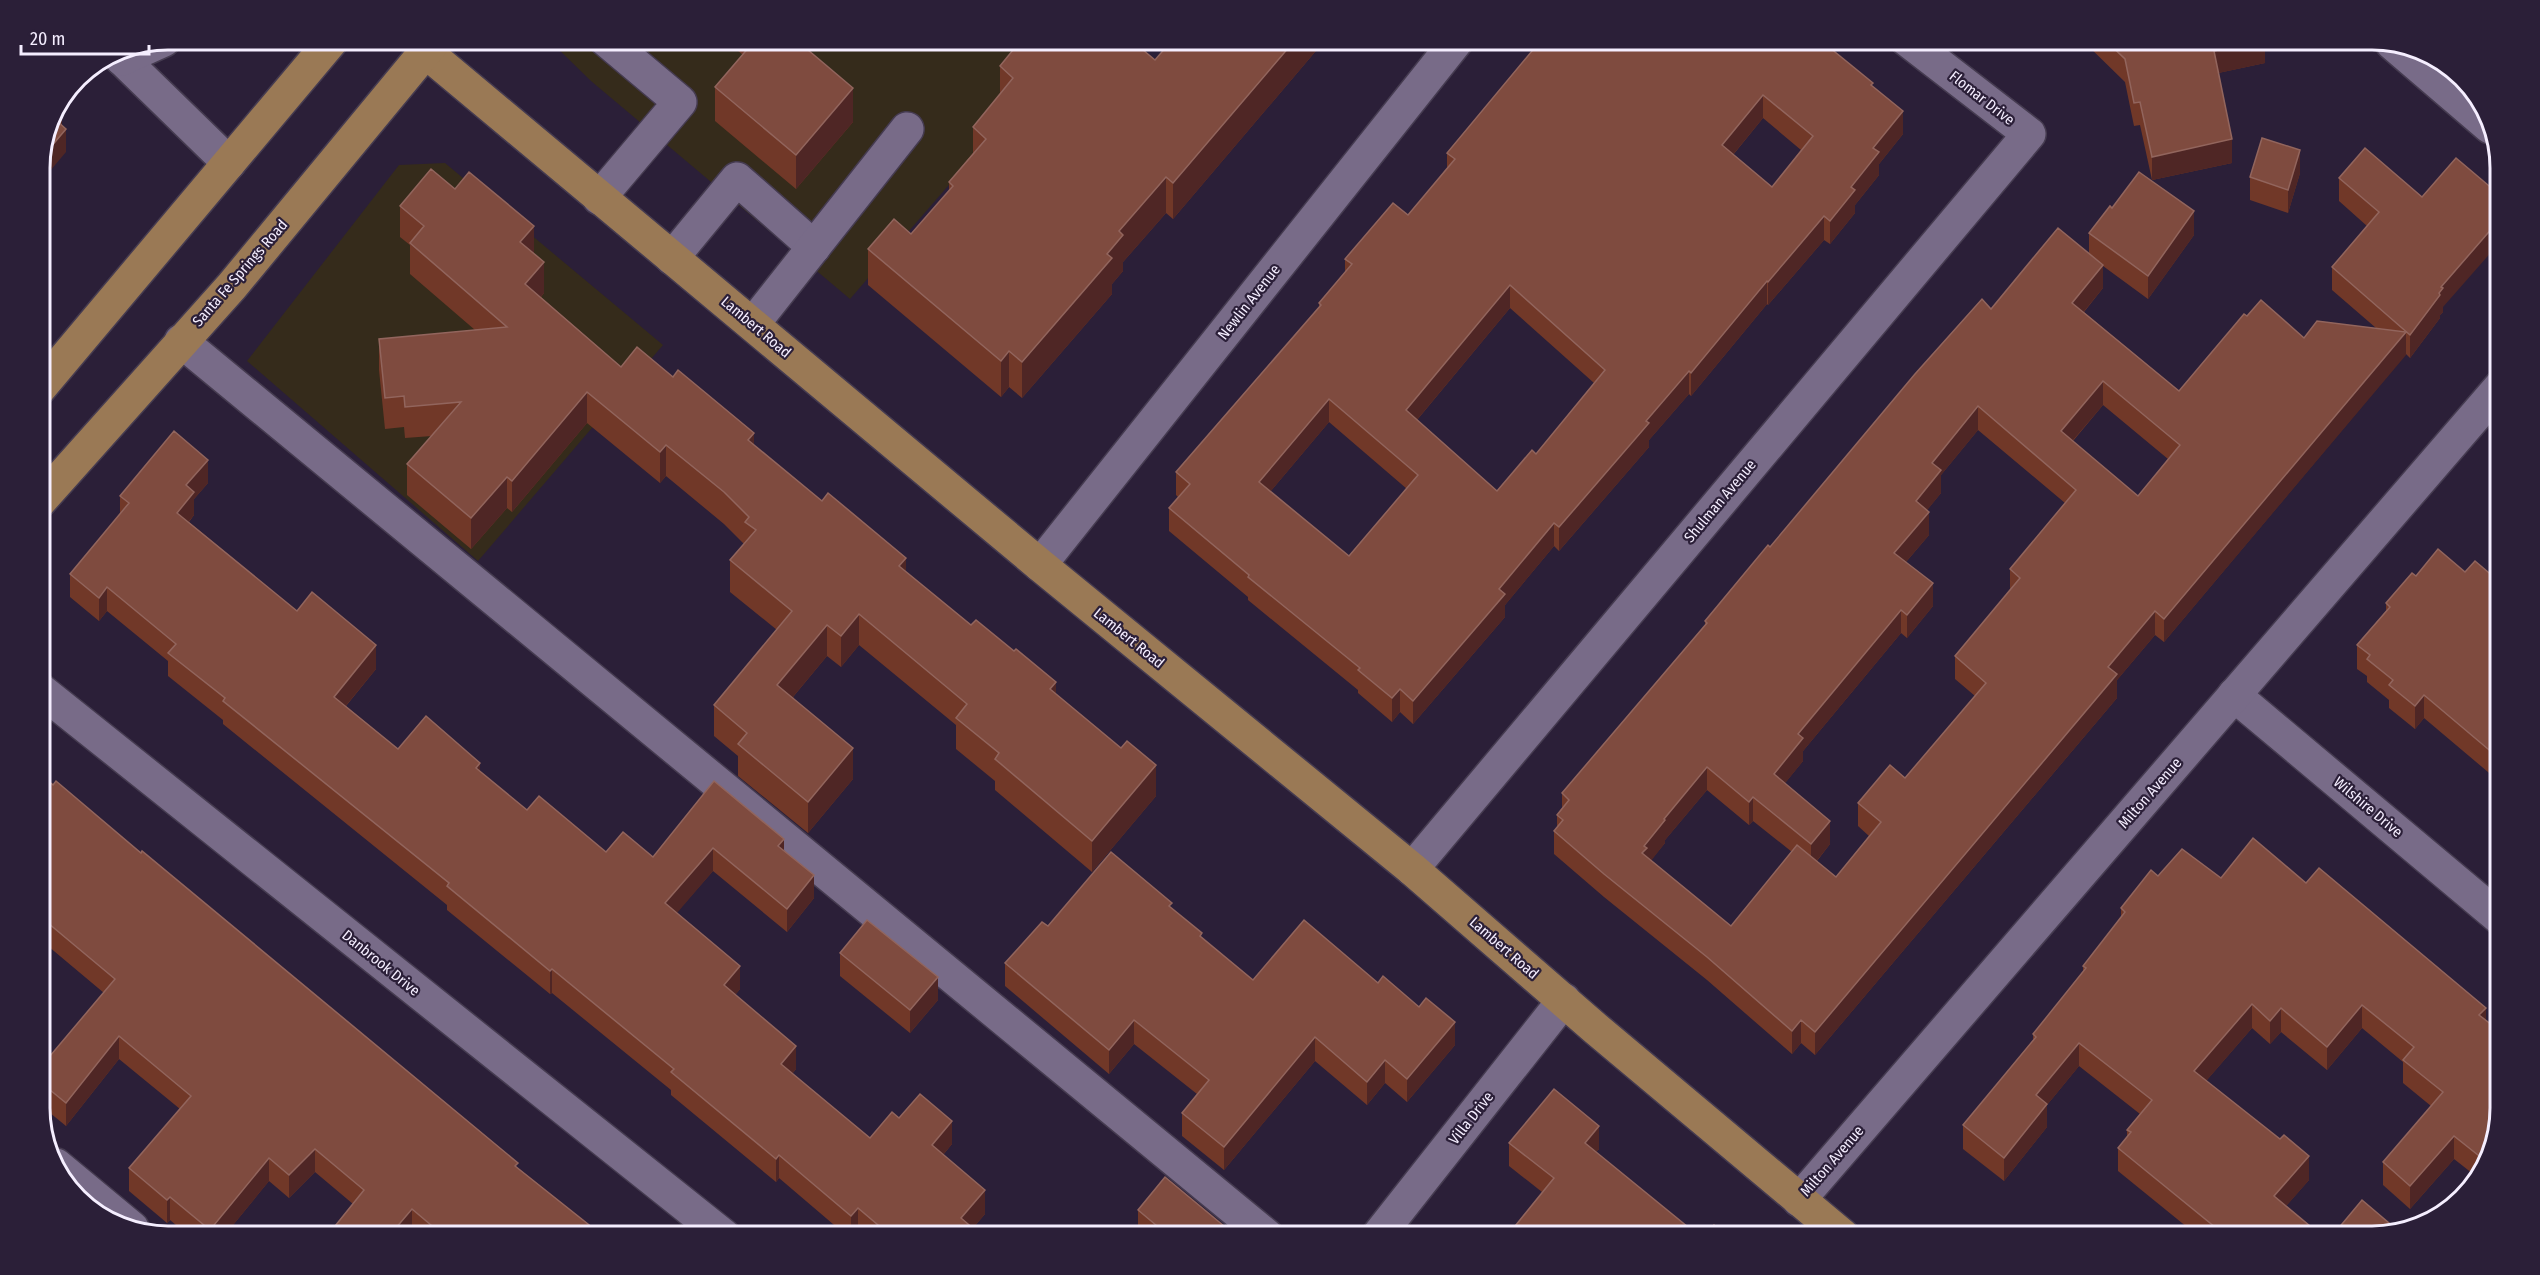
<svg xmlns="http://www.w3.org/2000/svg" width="2540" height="1275" font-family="'Fira Sans Condensed',sans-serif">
<rect width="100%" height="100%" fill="#2b1f38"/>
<g fill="#352b1b">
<path d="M 548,39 L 1021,39 L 1053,65 L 850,299 L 591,81 Z"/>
<path d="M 445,163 L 663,345 L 478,561 L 247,361 L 399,165 Z"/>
</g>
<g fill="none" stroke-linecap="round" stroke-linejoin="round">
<g stroke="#453b50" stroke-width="36">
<g id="minor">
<path d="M 2392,43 L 2490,127"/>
<path d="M 114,51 L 229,163"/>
<path d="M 122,59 L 164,40"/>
<path d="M 599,198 L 680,102 L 605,39"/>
<path d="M 672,258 L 737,179 L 814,247"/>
<path d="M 753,324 L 907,129"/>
<path d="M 181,341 L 1267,1236"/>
<path d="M 1040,565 L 1458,39"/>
<path d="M 39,689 L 724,1236"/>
<path d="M 2234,695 L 2501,919"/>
<path d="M 1412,869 L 2029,134 L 1906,39"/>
<path d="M 56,1165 L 132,1228"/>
<path d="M 1799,1200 L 2501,386"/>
<path d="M 1378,1236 L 1564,1000"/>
</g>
</g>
<g stroke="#453b50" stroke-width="36">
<g id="major">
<path d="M 419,39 L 426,52 L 1040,565 L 1412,869 L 1595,1028 L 1843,1236"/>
<path d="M 39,389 L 333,39"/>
<path d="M 39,502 L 232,286 L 436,39"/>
</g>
</g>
<use href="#minor" stroke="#786b88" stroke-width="33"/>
<use href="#major" stroke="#9a7955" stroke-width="33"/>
</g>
<g fill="#713828" fill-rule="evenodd">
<path d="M 724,39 L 795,39 L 853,122 L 796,189 L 715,121 L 715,87 L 743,55 Z"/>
<path d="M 861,39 L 870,39 L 866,44 Z"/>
<path d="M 1019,39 L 1130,39 L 1155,60 L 1208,39 L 1326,39 L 1173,219 L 1166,213 L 1123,262 L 1123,271 L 1112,284 L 1112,294 L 1022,398 L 1009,387 L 1001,397 L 868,285 L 868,249 L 911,234 L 949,191 L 949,182 L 973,153 L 973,127 L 1000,94 L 1000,66 L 1019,43 Z"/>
<path d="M 1542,39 L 1873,87 L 1903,134 L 1879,164 L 1879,175 L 1855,205 L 1855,213 L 1830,244 L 1824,240 L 1768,305 L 1767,304 L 1691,396 L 1689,394 L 1649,440 L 1649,447 L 1559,551 L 1554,546 L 1505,605 L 1505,617 L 1413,724 L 1400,712 L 1392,722 L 1358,693 L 1358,690 L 1248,600 L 1248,597 L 1169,531 L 1169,508 L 1178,497 L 1176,495 L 1176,472 L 1319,307 L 1319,303 L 1345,272 L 1345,259 L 1408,215 L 1447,168 L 1447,153 ZM 1763,118 L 1801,150 L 1772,187 L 1733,155 ZM 1510,308 L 1594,383 L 1536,454 L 1497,491 L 1417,420 ZM 1329,422 L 1407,489 L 1349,556 L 1270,492 Z"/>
<path d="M 2081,39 L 2265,39 L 2265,63 L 2218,73 L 2232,163 L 2152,180 L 2140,125 L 2134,126 L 2125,82 Z"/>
<path d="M 2365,148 L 2443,307 L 2443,312 L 2440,315 L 2440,318 L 2410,358 L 2406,354 L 2164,642 L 2155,635 L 2117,680 L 2117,698 L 1815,1055 L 1801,1043 L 1792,1054 L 1707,980 L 1604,897 L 1554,854 L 1554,831 L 1557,827 L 1557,815 L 1562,808 L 1562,793 L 1705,625 L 1705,621 L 1770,547 L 1991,309 L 2089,254 L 2089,233 L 2112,208 L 2194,235 L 2148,299 L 2103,266 L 2103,288 L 2084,312 L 2179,391 L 2247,316 L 2304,338 L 2376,328 L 2332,290 L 2332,267 L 2367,226 L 2339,201 L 2339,178 ZM 2103,405 L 2168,459 L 2138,496 L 2073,441 ZM 1978,430 L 2065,503 L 2010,569 L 2010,590 L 1955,656 L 1955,679 L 1975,696 L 1905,778 L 1858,803 L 1858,826 L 1869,836 L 1836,877 L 1817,861 L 1830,844 L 1785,783 L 1803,761 L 1803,751 L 1901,633 L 1907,638 L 1933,606 L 1906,562 L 1929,535 L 1927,510 L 1941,493 L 1941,475 ZM 1707,790 L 1749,825 L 1753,821 L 1792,852 L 1731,926 L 1651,860 L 1665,843 L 1665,840 Z"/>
<path d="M 2300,173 L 2288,213 L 2250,200 L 2250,177 Z"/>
<path d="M 455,189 L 534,254 L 544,293 L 541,297 L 621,367 L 754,445 L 906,572 L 1056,694 L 1156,796 L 1092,872 L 995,790 L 995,781 L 956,749 L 956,725 L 859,645 L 841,667 L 827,656 L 793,697 L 853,779 L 808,833 L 738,776 L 738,756 L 714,736 L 714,705 L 777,630 L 730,592 L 730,560 L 744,544 L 724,524 L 666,476 L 660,483 L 587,423 L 512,512 L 507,508 L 471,549 L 407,495 L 407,464 L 432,436 L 405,438 L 404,427 L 385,429 L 379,370 L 379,339 L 475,330 L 410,274 L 410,245 L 400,237 L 400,206 Z"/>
<path d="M 208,483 L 194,499 L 194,515 L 189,522 L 297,611 L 376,669 L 346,706 L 398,749 L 480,771 L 527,810 L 606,852 L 653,857 L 714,781 L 784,850 L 814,898 L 787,932 L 713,871 L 676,913 L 740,989 L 735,995 L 796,1069 L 792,1074 L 870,1138 L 899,1118 L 952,1144 L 943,1155 L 985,1214 L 973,1228 L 982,1236 L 864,1236 L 858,1231 L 854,1236 L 847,1236 L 779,1178 L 776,1182 L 671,1095 L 671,1090 L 552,993 L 550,994 L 447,910 L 447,905 L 223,724 L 223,720 L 168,676 L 168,661 L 107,611 L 99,621 L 70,597 L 70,574 L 120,514 L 120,496 Z"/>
<path d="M 2465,572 L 2501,583 L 2501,783 L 2424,718 L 2415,729 L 2389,708 L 2389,700 L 2367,682 L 2367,676 L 2357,669 L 2357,645 L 2386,611 L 2386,603 L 2416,576 Z"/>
<path d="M 39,773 L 141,853 L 518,1168 L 603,1236 L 416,1236 L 412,1233 L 353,1204 L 315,1172 L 289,1198 L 269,1181 L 224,1236 L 189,1236 L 170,1220 L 167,1223 L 129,1191 L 129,1168 L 180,1109 L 119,1059 L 66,1126 L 39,1104 L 39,1069 L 104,993 L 42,941 L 42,936 L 39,933 Z"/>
<path d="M 2158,876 L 2221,878 L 2306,883 L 2486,1020 L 2501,1108 L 2488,1164 L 2477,1177 L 2454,1159 L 2410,1209 L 2383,1185 L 2383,1162 L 2431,1106 L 2403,1083 L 2403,1062 L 2362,1028 L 2327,1070 L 2281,1032 L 2270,1044 L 2252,1028 L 2206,1081 L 2309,1180 L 2286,1206 L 2322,1236 L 2198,1236 L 2118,1171 L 2118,1148 L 2127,1137 L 2127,1130 L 2140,1114 L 2079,1066 L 2047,1105 L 2047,1127 L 2004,1181 L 1963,1149 L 1963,1125 L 2033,1040 L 2033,1034 L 2083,972 L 2083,966 L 2121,917 L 2121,908 Z"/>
<path d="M 1172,908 L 1202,938 L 1253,980 L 1378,983 L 1455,1045 L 1407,1102 L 1385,1083 L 1367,1105 L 1315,1061 L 1224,1170 L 1182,1136 L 1182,1113 L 1197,1094 L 1134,1044 L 1109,1074 L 1005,986 L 1005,963 L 1048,926 Z"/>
<path d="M 840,953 L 938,1000 L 910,1033 L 840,976 Z"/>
<path d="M 1509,1143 L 1599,1149 L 1596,1152 L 1542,1192 L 1509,1166 Z"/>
<path d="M 1138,1210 L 1236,1236 L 1141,1236 L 1138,1233 Z"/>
</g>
<g fill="#4f2625">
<path d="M 1296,39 L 1326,39 L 1173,219 L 1173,183 Z"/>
<path d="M 2265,40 L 2265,63 L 2214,74 L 2214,51 Z"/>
<path d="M 853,88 L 853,122 L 796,189 L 796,155 Z"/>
<path d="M 1763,95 L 1763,118 L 1722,168 L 1722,145 Z"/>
<path d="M 1903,111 L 1903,134 L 1879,164 L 1879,175 L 1855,205 L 1855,213 L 1830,244 L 1830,221 L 1873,148 Z"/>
<path d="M 62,115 L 62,133 L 66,129 L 66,152 L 39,184 L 39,161 L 57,121 Z"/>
<path d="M 2232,139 L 2232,163 L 2152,180 L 2152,157 Z"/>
<path d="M 2300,150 L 2300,173 L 2288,213 L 2288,190 Z"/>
<path d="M 1166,177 L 1166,213 L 1123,262 L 1123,271 L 1112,284 L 1112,294 L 1022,398 L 1022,362 L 1107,254 L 1119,231 Z"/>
<path d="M 2194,211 L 2194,235 L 2148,299 L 2148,276 Z"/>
<path d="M 1824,216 L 1824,240 L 1768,305 L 1768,282 Z"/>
<path d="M 2501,218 L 2501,241 L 2443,307 L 2443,312 L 2440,315 L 2440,318 L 2410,358 L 2410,335 L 2439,293 L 2441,287 Z"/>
<path d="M 534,226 L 534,257 L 520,242 Z"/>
<path d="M 544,262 L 544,293 L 525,315 L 525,284 Z"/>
<path d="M 2103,265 L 2103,288 L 2072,326 L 2072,303 Z"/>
<path d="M 1767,281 L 1767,304 L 1691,396 L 1691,373 Z"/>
<path d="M 1510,285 L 1510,308 L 1406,433 L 1406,410 Z"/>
<path d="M 2406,332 L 2406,355 L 2164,642 L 2164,619 Z"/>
<path d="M 1009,351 L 1009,387 L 1001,397 L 1001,361 Z"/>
<path d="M 1689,371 L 1689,394 L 1649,440 L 1649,447 L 1559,551 L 1559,527 L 1646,421 Z"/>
<path d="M 2103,381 L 2103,405 L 2061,454 L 2061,431 Z"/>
<path d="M 587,392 L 587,423 L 512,512 L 512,481 Z"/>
<path d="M 1329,399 L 1329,422 L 1259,505 L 1259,482 Z"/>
<path d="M 1978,406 L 1978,430 L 1941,475 L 1941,493 L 1916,524 L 1916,501 L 1932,463 Z"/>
<path d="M 754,433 L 754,464 L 748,440 Z"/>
<path d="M 666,445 L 666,476 L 660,483 L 660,452 Z"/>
<path d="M 208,460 L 208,483 L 194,499 L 194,515 L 177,536 L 177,513 L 186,485 Z"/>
<path d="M 507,477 L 507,508 L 471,549 L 471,518 Z"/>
<path d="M 1929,512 L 1929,535 L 1894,576 L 1894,553 Z"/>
<path d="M 1554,523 L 1554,546 L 1505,605 L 1505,617 L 1413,724 L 1413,701 L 1499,589 Z"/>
<path d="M 906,558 L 906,589 L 899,566 Z"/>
<path d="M 1933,583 L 1933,606 L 1907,638 L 1907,615 Z"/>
<path d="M 107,587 L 107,611 L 99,621 L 99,598 Z"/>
<path d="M 1901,610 L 1901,633 L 1803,751 L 1803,761 L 1774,797 L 1774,774 L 1798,734 Z"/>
<path d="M 2155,611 L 2155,635 L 2117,680 L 2117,698 L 1815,1055 L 1815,1032 L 2108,667 Z"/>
<path d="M 859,614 L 859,645 L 841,667 L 841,636 Z"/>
<path d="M 827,625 L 827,656 L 777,716 L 777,685 Z"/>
<path d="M 376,645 L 376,669 L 334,720 L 334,697 Z"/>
<path d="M 1056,682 L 1056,713 L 1050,689 Z"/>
<path d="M 1400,689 L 1400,712 L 1392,722 L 1392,698 Z"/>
<path d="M 2424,695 L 2424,718 L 2415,729 L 2415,706 Z"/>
<path d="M 853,748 L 853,779 L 808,833 L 808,802 Z"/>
<path d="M 480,763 L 480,786 L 476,768 Z"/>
<path d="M 1156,765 L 1156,796 L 1092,872 L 1092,841 Z"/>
<path d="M 1707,767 L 1707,790 L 1665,840 L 1665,843 L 1647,866 L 1642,853 L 1644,846 L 1664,819 Z"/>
<path d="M 1753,797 L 1753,821 L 1749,825 L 1749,802 Z"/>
<path d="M 1830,821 L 1830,844 L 1811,868 L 1811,844 Z"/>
<path d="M 784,839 L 784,862 L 778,846 Z"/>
<path d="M 713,848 L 713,871 L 665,927 L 665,903 Z"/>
<path d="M 814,875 L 814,898 L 787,932 L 787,909 Z"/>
<path d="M 740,966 L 740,989 L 724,1009 L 724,985 Z"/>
<path d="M 552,969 L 552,993 L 550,994 L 550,971 Z"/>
<path d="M 938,977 L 938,1000 L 910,1033 L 910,1010 Z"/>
<path d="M 2252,1004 L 2252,1028 L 2194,1095 L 2194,1071 Z"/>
<path d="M 2362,1005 L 2362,1028 L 2327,1070 L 2327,1047 Z"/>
<path d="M 2281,1008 L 2281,1032 L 2270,1044 L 2270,1021 Z"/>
<path d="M 2486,1008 L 2486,1031 L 2479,1015 Z"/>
<path d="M 1134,1020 L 1134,1044 L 1109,1074 L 1109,1050 Z"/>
<path d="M 1801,1020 L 1801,1043 L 1792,1054 L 1792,1031 Z"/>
<path d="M 1455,1022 L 1455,1045 L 1407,1102 L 1407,1079 Z"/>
<path d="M 119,1036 L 119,1059 L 66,1126 L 66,1103 Z"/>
<path d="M 1315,1037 L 1315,1061 L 1224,1170 L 1224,1147 Z"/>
<path d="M 2079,1043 L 2079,1066 L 2047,1105 L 2047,1127 L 2004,1181 L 2004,1158 L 2036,1095 Z"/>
<path d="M 796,1046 L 796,1069 L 781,1087 L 781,1064 Z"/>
<path d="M 1385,1060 L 1385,1083 L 1367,1105 L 1367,1082 Z"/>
<path d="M 952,1121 L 952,1144 L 932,1168 L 932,1145 Z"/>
<path d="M 1599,1126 L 1599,1149 L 1585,1166 L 1585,1143 Z"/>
<path d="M 2454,1136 L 2454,1159 L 2410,1209 L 2410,1186 Z"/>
<path d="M 315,1149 L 315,1172 L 289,1198 L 289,1175 Z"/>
<path d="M 779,1155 L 779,1178 L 776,1182 L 776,1159 Z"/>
<path d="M 2309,1156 L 2309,1180 L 2274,1220 L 2274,1196 Z"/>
<path d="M 269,1158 L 269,1181 L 224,1236 L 210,1236 L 210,1230 Z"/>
<path d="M 66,1176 L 66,1184 L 62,1181 Z"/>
<path d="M 985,1190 L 985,1214 L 966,1236 L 961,1218 Z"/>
<path d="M 170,1197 L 170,1220 L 167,1223 L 167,1200 Z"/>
<path d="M 858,1208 L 858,1231 L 854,1236 L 851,1236 L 851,1216 Z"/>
<path d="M 412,1209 L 412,1233 L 409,1236 L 389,1236 Z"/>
</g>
<g fill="#7f4b3f" stroke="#92655d" stroke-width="1.5" fill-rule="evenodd">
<path d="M 756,39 L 795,39 L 853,88 L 796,155 L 715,87 Z"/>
<path d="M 1022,39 L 1130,39 L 1155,60 L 1173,39 L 1206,39 L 1207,40 L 1208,39 L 1296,39 L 1173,183 L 1166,177 L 1119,231 L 1123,235 L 1107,254 L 1112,258 L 1022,362 L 1009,351 L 1001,361 L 868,249 L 894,219 L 911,234 L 953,186 L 949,182 L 986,139 L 973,127 L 1013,78 L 1000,66 Z"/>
<path d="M 1542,39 L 1819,39 L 1873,83 L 1871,85 L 1903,111 L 1873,148 L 1879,152 L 1851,187 L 1855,190 L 1830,221 L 1824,216 L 1768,282 L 1767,281 L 1691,373 L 1689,371 L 1646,421 L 1649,423 L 1559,527 L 1554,523 L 1499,589 L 1505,594 L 1413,701 L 1400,689 L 1392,698 L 1358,670 L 1360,668 L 1248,577 L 1249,575 L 1169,508 L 1190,484 L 1176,472 L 1321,305 L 1319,303 L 1352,264 L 1345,259 L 1393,203 L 1408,215 L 1455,159 L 1447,153 ZM 1763,95 L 1813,136 L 1772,187 L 1722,145 ZM 1510,285 L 1605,370 L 1536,454 L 1532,450 L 1497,491 L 1406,410 ZM 1329,399 L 1418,475 L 1349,556 L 1259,482 Z"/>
<path d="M 2104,39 L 2265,39 L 2214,51 L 2232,139 L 2152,157 L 2140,102 L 2134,103 L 2125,59 Z"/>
<path d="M 55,109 L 62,115 L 57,121 L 66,129 L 39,161 L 49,118 Z"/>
<path d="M 2262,138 L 2300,150 L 2288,190 L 2250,177 Z"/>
<path d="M 2365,148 L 2422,197 L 2456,158 L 2501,196 L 2501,218 L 2441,287 L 2443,288 L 2439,293 L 2440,295 L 2410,335 L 2332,267 L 2379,212 L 2339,178 Z"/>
<path d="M 431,169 L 455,189 L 469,172 L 534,226 L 520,242 L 544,262 L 525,284 L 621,367 L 637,347 L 673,377 L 678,370 L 754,433 L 748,440 L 822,501 L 828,493 L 906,558 L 899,566 L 971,625 L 976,620 L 1014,651 L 1016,649 L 1056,682 L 1050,689 L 1121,748 L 1127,741 L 1156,765 L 1092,841 L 995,759 L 999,753 L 956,718 L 967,704 L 859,614 L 841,636 L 827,625 L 777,685 L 853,748 L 808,802 L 738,744 L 747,733 L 714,705 L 792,611 L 730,560 L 756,530 L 745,522 L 749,517 L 724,492 L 666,445 L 660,452 L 587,392 L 512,481 L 507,477 L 471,518 L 407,464 L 461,402 L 405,407 L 404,396 L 385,398 L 379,339 L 507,327 L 410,243 L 424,226 L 400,206 Z"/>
<path d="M 2139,172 L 2194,211 L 2148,276 L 2089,233 L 2110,206 L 2112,208 Z"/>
<path d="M 2058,228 L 2103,265 L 2072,303 L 2179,391 L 2244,314 L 2247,316 L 2261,300 L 2304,338 L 2317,321 L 2406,332 L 2164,619 L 2155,611 L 2108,667 L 2117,674 L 1815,1032 L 1801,1020 L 1792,1031 L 1707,957 L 1604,874 L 1554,831 L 1563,820 L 1557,815 L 1569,800 L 1562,793 L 1707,623 L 1705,621 L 1768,545 L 1770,547 L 1915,374 L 1982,299 L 1991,309 ZM 2103,381 L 2180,445 L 2138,496 L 2061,431 ZM 1978,406 L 2076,490 L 2010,569 L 2020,578 L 1955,656 L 1986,683 L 1905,778 L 1890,765 L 1858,803 L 1881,822 L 1836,877 L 1797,845 L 1731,926 L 1642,853 L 1647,848 L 1644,846 L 1665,820 L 1664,819 L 1707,767 L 1749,802 L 1753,797 L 1811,844 L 1830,821 L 1774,774 L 1803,738 L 1798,734 L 1901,610 L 1907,615 L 1933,583 L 1894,553 L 1929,512 L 1916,501 L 1941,470 L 1932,463 Z"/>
<path d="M 174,431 L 208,460 L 186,485 L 194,492 L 177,513 L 297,611 L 312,592 L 376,645 L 334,697 L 398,749 L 426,716 L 480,763 L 476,768 L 527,810 L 539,796 L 606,852 L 623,832 L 653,857 L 714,781 L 784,839 L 778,846 L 814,875 L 787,909 L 713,848 L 665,903 L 740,966 L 724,985 L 796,1046 L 781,1064 L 870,1138 L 892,1112 L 899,1118 L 920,1094 L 952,1121 L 932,1145 L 985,1190 L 961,1218 L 982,1236 L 891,1236 L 858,1208 L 851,1216 L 779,1155 L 776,1159 L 671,1072 L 674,1069 L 552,969 L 550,971 L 447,886 L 449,883 L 223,701 L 225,698 L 168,653 L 176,644 L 107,587 L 99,598 L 70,574 L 129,503 L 120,496 Z"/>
<path d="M 2438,549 L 2465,572 L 2475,561 L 2501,583 L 2501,760 L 2424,695 L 2415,706 L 2389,685 L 2393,680 L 2367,659 L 2370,655 L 2357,645 L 2390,607 L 2386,603 L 2412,573 L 2416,576 Z"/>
<path d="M 39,773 L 53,785 L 56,781 L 141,853 L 142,851 L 518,1163 L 515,1166 L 603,1236 L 444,1236 L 412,1209 L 389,1236 L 327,1236 L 364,1190 L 315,1149 L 289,1175 L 269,1158 L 210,1230 L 170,1197 L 167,1200 L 129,1168 L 191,1096 L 119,1036 L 66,1103 L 39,1081 L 39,1069 L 115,979 L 42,918 L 45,915 L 39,910 Z"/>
<path d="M 2253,838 L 2306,883 L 2319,868 L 2486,1008 L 2479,1015 L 2501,1032 L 2501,1108 L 2488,1163 L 2454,1136 L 2410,1186 L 2383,1162 L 2443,1092 L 2403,1060 L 2414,1047 L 2362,1005 L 2327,1047 L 2281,1008 L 2270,1021 L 2252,1004 L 2194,1071 L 2280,1139 L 2284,1135 L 2309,1156 L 2274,1196 L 2322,1236 L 2226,1236 L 2118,1148 L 2131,1132 L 2127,1130 L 2152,1100 L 2079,1043 L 2036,1095 L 2047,1104 L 2004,1158 L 1963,1125 L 2036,1037 L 2033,1034 L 2086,968 L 2083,966 L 2125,912 L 2121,908 L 2151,870 L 2158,876 L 2182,849 L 2221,878 Z"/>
<path d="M 1111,852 L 1172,903 L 1169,906 L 1202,933 L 1200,936 L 1253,980 L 1304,920 L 1378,983 L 1383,976 L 1419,1007 L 1426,998 L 1455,1022 L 1407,1079 L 1385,1060 L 1367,1082 L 1315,1037 L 1224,1147 L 1182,1113 L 1209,1080 L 1134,1020 L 1109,1050 L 1005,963 L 1042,922 L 1048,926 Z"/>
<path d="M 867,920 L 938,977 L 910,1010 L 840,953 Z"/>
<path d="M 1554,1089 L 1599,1126 L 1585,1143 L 1699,1236 L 1507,1236 L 1554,1178 L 1509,1143 Z"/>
<path d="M 57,1169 L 66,1176 L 62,1181 L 61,1179 Z"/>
<path d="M 1165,1177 L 1236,1236 L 1169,1236 L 1138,1210 Z"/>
<path d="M 2362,1200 L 2396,1229 L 2373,1236 L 2332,1236 Z"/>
<path d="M 1714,1225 L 1729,1236 L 1705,1236 Z"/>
<path d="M 1448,1231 L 1454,1236 L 1439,1236 L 1440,1234 L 1443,1236 Z"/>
</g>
<g text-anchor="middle" stroke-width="4.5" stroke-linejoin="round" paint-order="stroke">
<g font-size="15" fill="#f5eeff" stroke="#2b1f38">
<text transform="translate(1982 98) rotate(38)" y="5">Flomar Drive</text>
<text transform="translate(240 273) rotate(-49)" y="5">Santa Fe Springs Road</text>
<text transform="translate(1249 302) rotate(-52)" y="5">Newlin Avenue</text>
<text transform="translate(756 327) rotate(40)" y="5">Lambert Road</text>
<text transform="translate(1720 501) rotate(-50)" y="5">Shulman Avenue</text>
<text transform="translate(1129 638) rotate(39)" y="5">Lambert Road</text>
<text transform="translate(2150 793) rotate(-49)" y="5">Milton Avenue</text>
<text transform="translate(2368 807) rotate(40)" y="5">Wilshire Drive</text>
<text transform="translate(1504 948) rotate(41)" y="5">Lambert Road</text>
<text transform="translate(381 963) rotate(39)" y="5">Danbrook Drive</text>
<text transform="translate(1471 1118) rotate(-52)" y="5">Villa Drive</text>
<text transform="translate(1832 1161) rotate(-49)" y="5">Milton Avenue</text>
</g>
</g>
<path d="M0 0H2540V1275H0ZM168 50H2372A118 118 0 0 1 2490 168V1108A118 118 0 0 1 2372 1226H168A118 118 0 0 1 50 1108V168A118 118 0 0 1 168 50Z" fill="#2b1f38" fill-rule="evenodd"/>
<path fill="none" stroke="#f5eeff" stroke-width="3" d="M168 50H2372A118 118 0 0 1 2490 168V1108A118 118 0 0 1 2372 1226H168A118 118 0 0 1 50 1108V168A118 118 0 0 1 168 50Z"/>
<path d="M21 45v9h128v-9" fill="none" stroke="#f5eeff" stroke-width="3"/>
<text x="30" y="45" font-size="18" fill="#f5eeff" stroke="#2b1f38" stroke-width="4.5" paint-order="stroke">20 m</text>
</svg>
